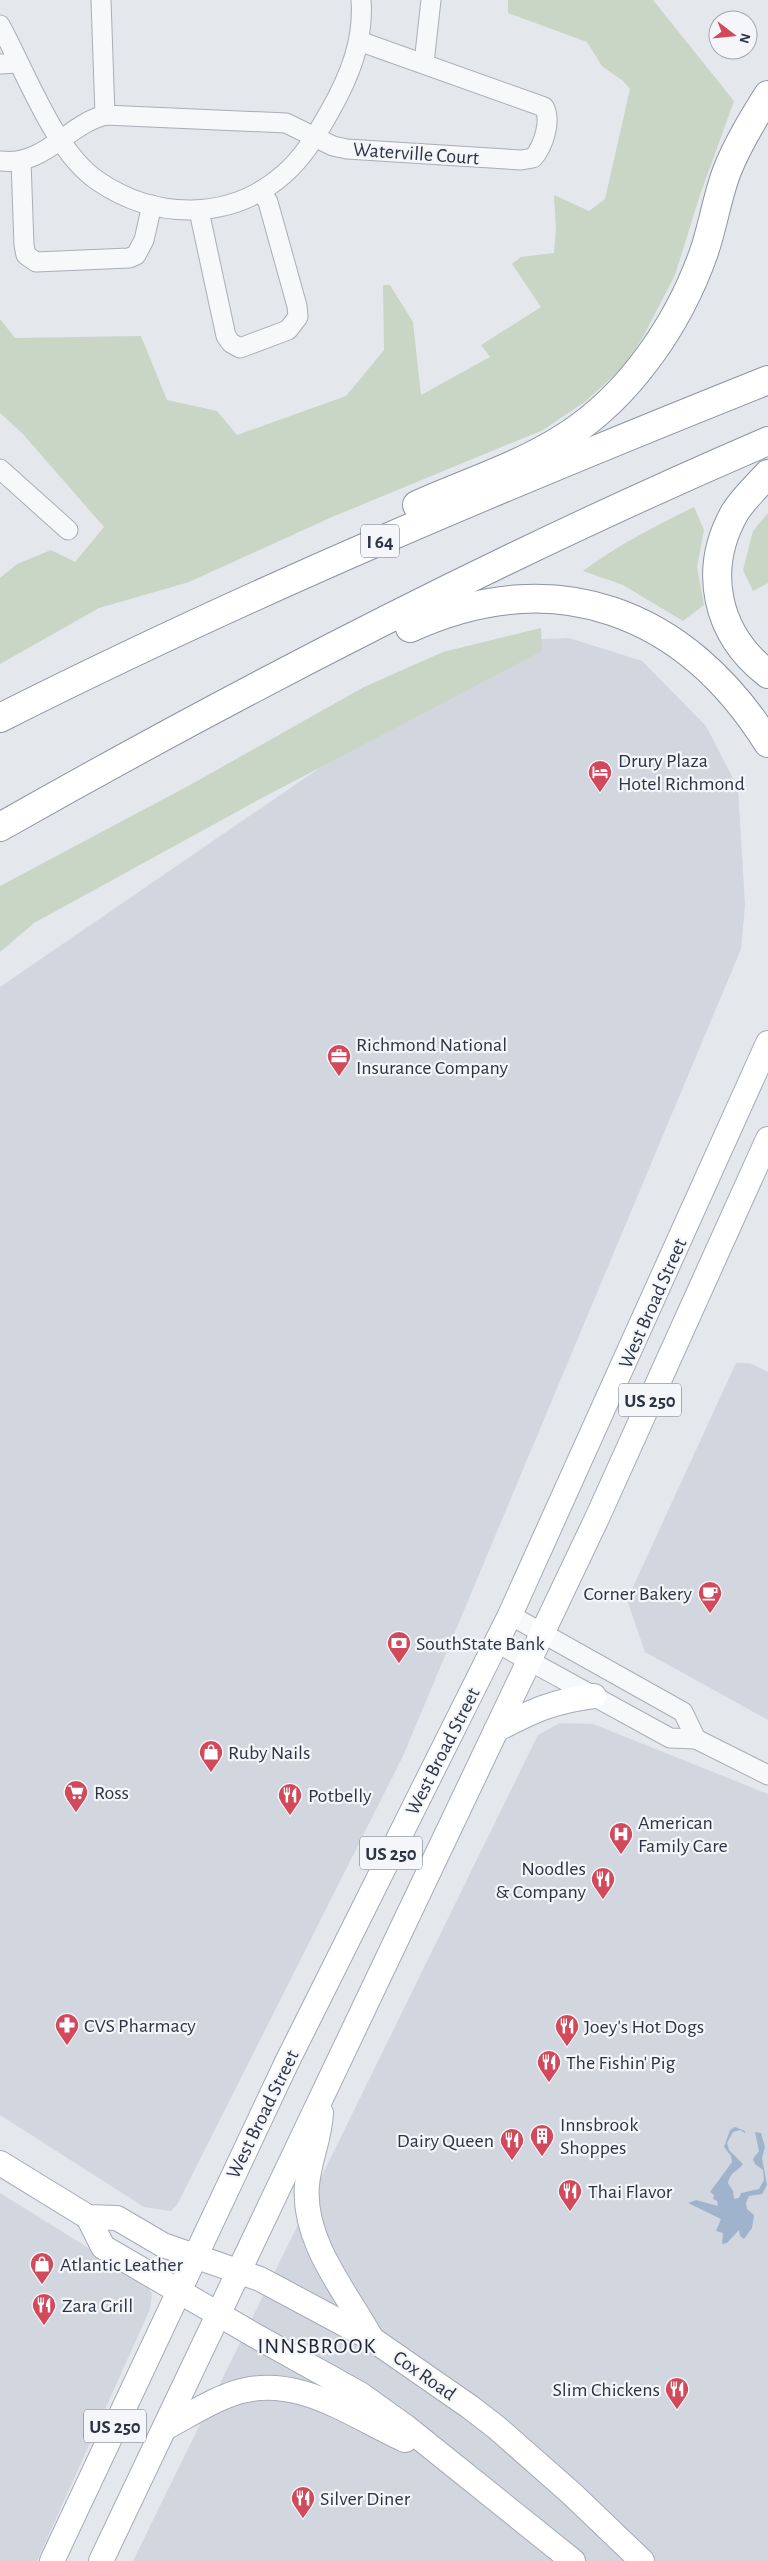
<svg xmlns="http://www.w3.org/2000/svg" width="768" height="2561" font-family="'Alegreya Sans',sans-serif">
<rect width="100%" height="100%" fill="#e4e7ec"/>
<g fill="#d2d6de">
<path d="M 569,638 L 642,661 L 706,726 L 738,788 L 745,905 L 741,949 L 403,1756 L 178,2203 L 171,2211 L 144,2207 L 0,2115 L 0,987 L 505,641 Z"/>
<path d="M 736,1363 L 750,1363 L 768,1372 L 768,1720 L 645,1652 L 627,1600 Z"/>
<path d="M 560,1723 L 593,1724 L 768,1794 L 768,2561 L 133,2561 L 538,1735 Z"/>
<path d="M 0,2193 L 145,2283 L 152,2294 L 150,2309 L 37,2561 L 0,2561 Z"/>
</g>
<g fill="#c9d6c5">
<path d="M 508,0 L 653,0 L 734,101 L 700,195 L 675,275 L 643,337 L 626,364 L 586,401 L 543,430 L 332,517 L 189,582 L 99,608 L 0,664 L 0,578 L 17,564 L 51,550 L 75,562 L 104,527 L 23,434 L 0,413 L 0,319 L 15,338 L 141,336 L 167,400 L 217,411 L 237,435 L 346,396 L 384,350 L 383,285 L 390,285 L 413,322 L 421,395 L 490,357 L 481,345 L 541,307 L 512,264 L 521,257 L 554,253 L 556,228 L 554,195 L 589,211 L 605,199 L 630,89 L 623,81 L 602,66 L 587,42 L 508,13 Z"/>
<path d="M 694,507 L 704,530 L 697,567 L 704,605 L 683,621 L 623,585 L 583,571 C 618,545 655,526 694,507 Z"/>
<path d="M 768,513 L 768,583 L 753,591 L 743,570 L 753,531 Z"/>
<path d="M 541,628 L 542,651 L 260,799 L 34,923 L 0,952 L 0,886 L 190,785 L 364,687 L 443,652 Z"/>
</g>
<path fill="#9fb4cc" d="M 735,2127 L 745,2131 L 745,2133 L 740,2130 L 733,2132 L 727,2143 L 729,2150 L 743,2164 C 738,2171 730,2172 728,2183 L 733,2191 L 734,2199 L 739,2198 L 741,2193 L 759,2189 L 764,2180 L 763,2170 L 755,2164 L 753,2159 L 759,2151 L 755,2132 L 761,2133 L 765,2147 L 762,2158 L 767,2185 L 762,2194 L 749,2196 L 746,2203 L 747,2209 L 754,2215 L 752,2228 L 744,2239 L 740,2236 L 739,2230 L 727,2243 L 722,2244 L 723,2233 L 716,2231 L 721,2219 L 688,2203 L 696,2200 L 718,2206 L 717,2201 L 713,2199 L 714,2195 L 710,2192 L 732,2162 L 731,2156 L 724,2147 L 730,2130 Z"/>
<g fill="none" stroke-linecap="round" stroke-linejoin="round">
<g stroke="#a9aeb7" stroke-width="21">
<g id="minor">
<path d="M 101,0 L 105,115"/>
<path d="M 0,25 C 25,70 54,152 98,181 C 155,220 230,221 283,175 C 304,157 317,134 330,111 C 350,76 364,40 361,0"/>
<path d="M 424,63 L 431,0"/>
<path d="M 0,64 L 18,63"/>
<path d="M 0,161 C 44,167 67,125 105,115 L 286,123 L 333,146 L 347,149 L 521,160 L 533,158 C 543,147 552,121 544,107 L 359,41"/>
<path d="M 21,161 L 24,245 L 26,255 L 36,262 L 129,258 L 136,255 L 144,240 L 152,205"/>
<path d="M 199,211 L 226,336 L 231,343 L 240,348 L 288,330 L 298,317 L 297,306 L 268,202 L 261,191"/>
<path d="M 0,469 L 68,530"/>
<path d="M 510,1615 L 683,1712 L 696,1739"/>
<path d="M 497,1643 L 670,1738 L 696,1739 L 768,1775"/>
</g>
</g>
<g stroke="#a3abb8" stroke-width="26">
<g id="major">
<path d="M 496,1730 C 532,1711 553,1701 594,1696"/>
<path d="M 321,2113 C 320,2138 309,2160 307,2185 C 302,2241 346,2292 372,2339"/>
<path d="M 0,2163 L 88,2217 L 117,2218 L 163,2245 L 260,2279 L 372,2339 L 470,2407 L 496,2427 L 571,2493 L 642,2561"/>
<path d="M 88,2217 L 103,2247 L 254,2335 L 360,2394 L 406,2427 L 573,2561"/>
<path d="M 165,2428 C 186,2417 207,2403 229,2395 C 292,2370 350,2415 405,2440"/>
<path d="M 52,2561 L 286,2064 L 510,1615 L 768,1043"/>
<path d="M 101,2561 L 598,1516 L 768,1139"/>
</g>
</g>
<g stroke="#8b94a3" stroke-width="30">
<g id="highway">
<path d="M 768,474 C 757,486 744,498 735,512 C 702,570 716,634 768,674"/>
<path d="M 417,505 C 466,483 520,466 565,437 C 630,396 679,323 704,252 C 713,226 717,197 727,171 C 737,145 753,119 768,95"/>
<path d="M 410,628 C 555,562 685,611 768,743"/>
<path d="M 0,718 C 250,592 508,484 768,380"/>
<path d="M 0,827 C 249,686 505,554 768,441"/>
</g>
</g>
<use href="#minor" stroke="#f7f8fa" stroke-width="19"/>
<use href="#major" stroke="#fff" stroke-width="24"/>
<use href="#highway" stroke="#fff" stroke-width="28"/>
</g>
<defs>
<g id="hotel-pin" transform="scale(1.25)"><path d="M0 17L-7.5 6A9.5 9.5 0 1 1 7.5 6Z" fill="#d1495b" stroke="#f4f6f9"/><path d="M-6-4.5h1.5V1H6V5H4.5V3h-9V5H-6ZM-4 0a1.8 1.8 0 1 1 3.6 0ZM.5 0V-2.5h3Q6-2.5 6 0Z" fill="#fff"/></g>
<g id="office-pin" transform="scale(1.25)"><path d="M0 17L-7.5 6A9.5 9.5 0 1 1 7.5 6Z" fill="#d1495b" stroke="#f4f6f9"/><path d="M-6-3h4V-5.5h4V-3h4V5H-6ZM-1-4.5V-3h2v-1.5ZM-6 0V1H6V0Z" fill="#fff"/></g>
<g id="cafe-pin" transform="scale(1.25)"><path d="M0 17L-7.5 6A9.5 9.5 0 1 1 7.5 6Z" fill="#d1495b" stroke="#f4f6f9"/><path d="M-5.5-4.5H6V0H3Q3 3.5 0 3.5H-2.5Q-5.5 3.5-5.5 0ZM3-3.2v2h1.7v-2ZM-6 4.5H4V6H-6Z" fill="#fff"/></g>
<g id="bank-pin" transform="scale(1.25)"><path d="M0 17L-7.5 6A9.5 9.5 0 1 1 7.5 6Z" fill="#d1495b" stroke="#f4f6f9"/><path d="M-6-4H6V4H-6ZM0-2.3a2.3 2.3 0 1 0 0 4.6a2.3 2.3 0 1 0 0-4.6Z" fill="#fff"/></g>
<g id="shop-pin" transform="scale(1.25)"><path d="M0 17L-7.5 6A9.5 9.5 0 1 1 7.5 6Z" fill="#d1495b" stroke="#f4f6f9"/><path d="M-5-2.5h2.3a2.7 3.5 0 0 1 5.4 0H5L5.5 6h-11ZM-1.5-2.5h3a1.5 2.3 0 0 0-3 0Z" fill="#fff"/></g>
<g id="supermarket-pin" transform="scale(1.25)"><path d="M0 17L-7.5 6A9.5 9.5 0 1 1 7.5 6Z" fill="#d1495b" stroke="#f4f6f9"/><path d="M-6-5.5h2.5l.6 2H6L4.5 2H-2.5L-4.4-4H-6ZM-1.5 3.2a1.3 1.3 0 1 0 .1 0ZM3 3.2a1.3 1.3 0 1 0 .1 0Z" fill="#fff"/></g>
<g id="restaurant-pin" transform="scale(1.25)"><path d="M0 17L-7.5 6A9.5 9.5 0 1 1 7.5 6Z" fill="#d1495b" stroke="#f4f6f9"/><path d="M-5-6h1v4h1v-4h1v4h1v-4h1v5L-1.5 .5V6h-2V.5L-5-1ZM5-6V6H3V1.5H1.5Q1.5-4 5-6Z" fill="#fff"/></g>
<g id="hospital-pin" transform="scale(1.25)"><path d="M0 17L-7.5 6A9.5 9.5 0 1 1 7.5 6Z" fill="#d1495b" stroke="#f4f6f9"/><path d="M-5-5h3v3.5h4V-5h3V5h-3V1.5h-4V5h-3Z" fill="#fff"/></g>
<g id="pharmacy-pin" transform="scale(1.25)"><path d="M0 17L-7.5 6A9.5 9.5 0 1 1 7.5 6Z" fill="#d1495b" stroke="#f4f6f9"/><path d="M-2-6h4v4h4v4h-4v4h-4v-4h-4v-4h4Z" fill="#fff"/></g>
<g id="building-pin" transform="scale(1.25)"><path d="M0 17L-7.5 6A9.5 9.5 0 1 1 7.5 6Z" fill="#d1495b" stroke="#f4f6f9"/><path d="M-4-6H4V6H1V3H-1V6H-4ZM-2.5-4.3h1.7v1.8h-1.7ZM.8-4.3h1.7v1.8H.8ZM-2.5-1h1.7V.8h-1.7ZM.8-1h1.7V.8H.8Z" fill="#fff"/></g>
</defs>
<g fill-rule="evenodd">
<use href="#hotel-pin" x="600" y="772"/>
<use href="#office-pin" x="339" y="1056"/>
<use href="#cafe-pin" x="710" y="1593"/>
<use href="#bank-pin" x="399" y="1643"/>
<use href="#shop-pin" x="211" y="1752"/>
<use href="#supermarket-pin" x="76" y="1792"/>
<use href="#restaurant-pin" x="290" y="1795"/>
<use href="#hospital-pin" x="621" y="1834"/>
<use href="#restaurant-pin" x="603" y="1879"/>
<use href="#pharmacy-pin" x="67" y="2025"/>
<use href="#restaurant-pin" x="567" y="2026"/>
<use href="#restaurant-pin" x="549" y="2062"/>
<use href="#building-pin" x="542" y="2136"/>
<use href="#restaurant-pin" x="512" y="2140"/>
<use href="#restaurant-pin" x="570" y="2191"/>
<use href="#shop-pin" x="42" y="2264"/>
<use href="#restaurant-pin" x="44" y="2305"/>
<use href="#restaurant-pin" x="677" y="2389"/>
<use href="#restaurant-pin" x="303" y="2498"/>
</g>
<g text-anchor="middle" stroke-width="4.5" stroke-linejoin="round" paint-order="stroke">
<g fill="#f4f6f9" stroke="#676e7b" stroke-width="1">
<rect x="361" y="524.5" width="38" height="33" rx="4"/>
<rect x="619" y="1383.5" width="62" height="33" rx="4"/>
<rect x="360" y="1836.5" width="62" height="33" rx="4"/>
<rect x="84" y="2409.5" width="62" height="33" rx="4"/>
</g>
<g font-size="19" font-weight="bold" fill="#2b3445">
<text x="380" y="548">I 64</text>
<text x="650" y="1407">US 250</text>
<text x="391" y="1860">US 250</text>
<text x="115" y="2433">US 250</text>
</g>
<g font-size="20" fill="#2b3445" stroke="#f4f6f9">
<text transform="translate(416 153) rotate(4)" y="7">Waterville Court</text>
<text transform="translate(652 1303) rotate(-66)" y="7">West Broad Street</text>
<text transform="translate(442 1751) rotate(-63)" y="7">West Broad Street</text>
<text transform="translate(262 2114) rotate(-64)" y="7">West Broad Street</text>
<text transform="translate(425 2375) rotate(35)" y="7">Cox Road</text>
</g>
<g font-size="20" fill="#2b3445" stroke="#f4f6f9" text-anchor="start">
<text x="618" y="767">Drury Plaza<tspan x="618" dy="23">Hotel Richmond</tspan></text>
<text x="356" y="1051">Richmond National<tspan x="356" dy="23">Insurance Company</tspan></text>
<text x="692" y="1600" text-anchor="end">Corner Bakery</text>
<text x="416" y="1650">SouthState Bank</text>
<text x="228" y="1759">Ruby Nails</text>
<text x="94" y="1799">Ross</text>
<text x="308" y="1802">Potbelly</text>
<text x="638" y="1829">American<tspan x="638" dy="23">Family Care</tspan></text>
<text x="586" y="1875" text-anchor="end">Noodles<tspan x="586" dy="23">&amp; Company</tspan></text>
<text x="84" y="2032">CVS Pharmacy</text>
<text x="584" y="2033">Joey's Hot Dogs</text>
<text x="566" y="2069">The Fishin' Pig</text>
<text x="560" y="2131">Innsbrook<tspan x="560" dy="23">Shoppes</tspan></text>
<text x="494" y="2147" text-anchor="end">Dairy Queen</text>
<text x="588" y="2198">Thai Flavor</text>
<text x="60" y="2271">Atlantic Leather</text>
<text x="62" y="2312">Zara Grill</text>
<text x="660" y="2396" text-anchor="end">Slim Chickens</text>
<text x="320" y="2505">Silver Diner</text>
</g>
<g font-size="22" letter-spacing="1" fill="#1d2536" stroke="#f4f6f9">
<text x="317" y="2353">INNSBROOK</text>
</g>
</g>
<g transform="translate(733 35) rotate(106)"><circle r="24" fill="#f4f6f9" stroke="#a4a8b1"/>
<path d="M0-4L9 19L0 12L-9 19Z" fill="#d1495b"/>
<text y="-8" font-size="14" font-weight="bold" text-anchor="middle" fill="#2b3445">N</text>
</g>
</svg>
